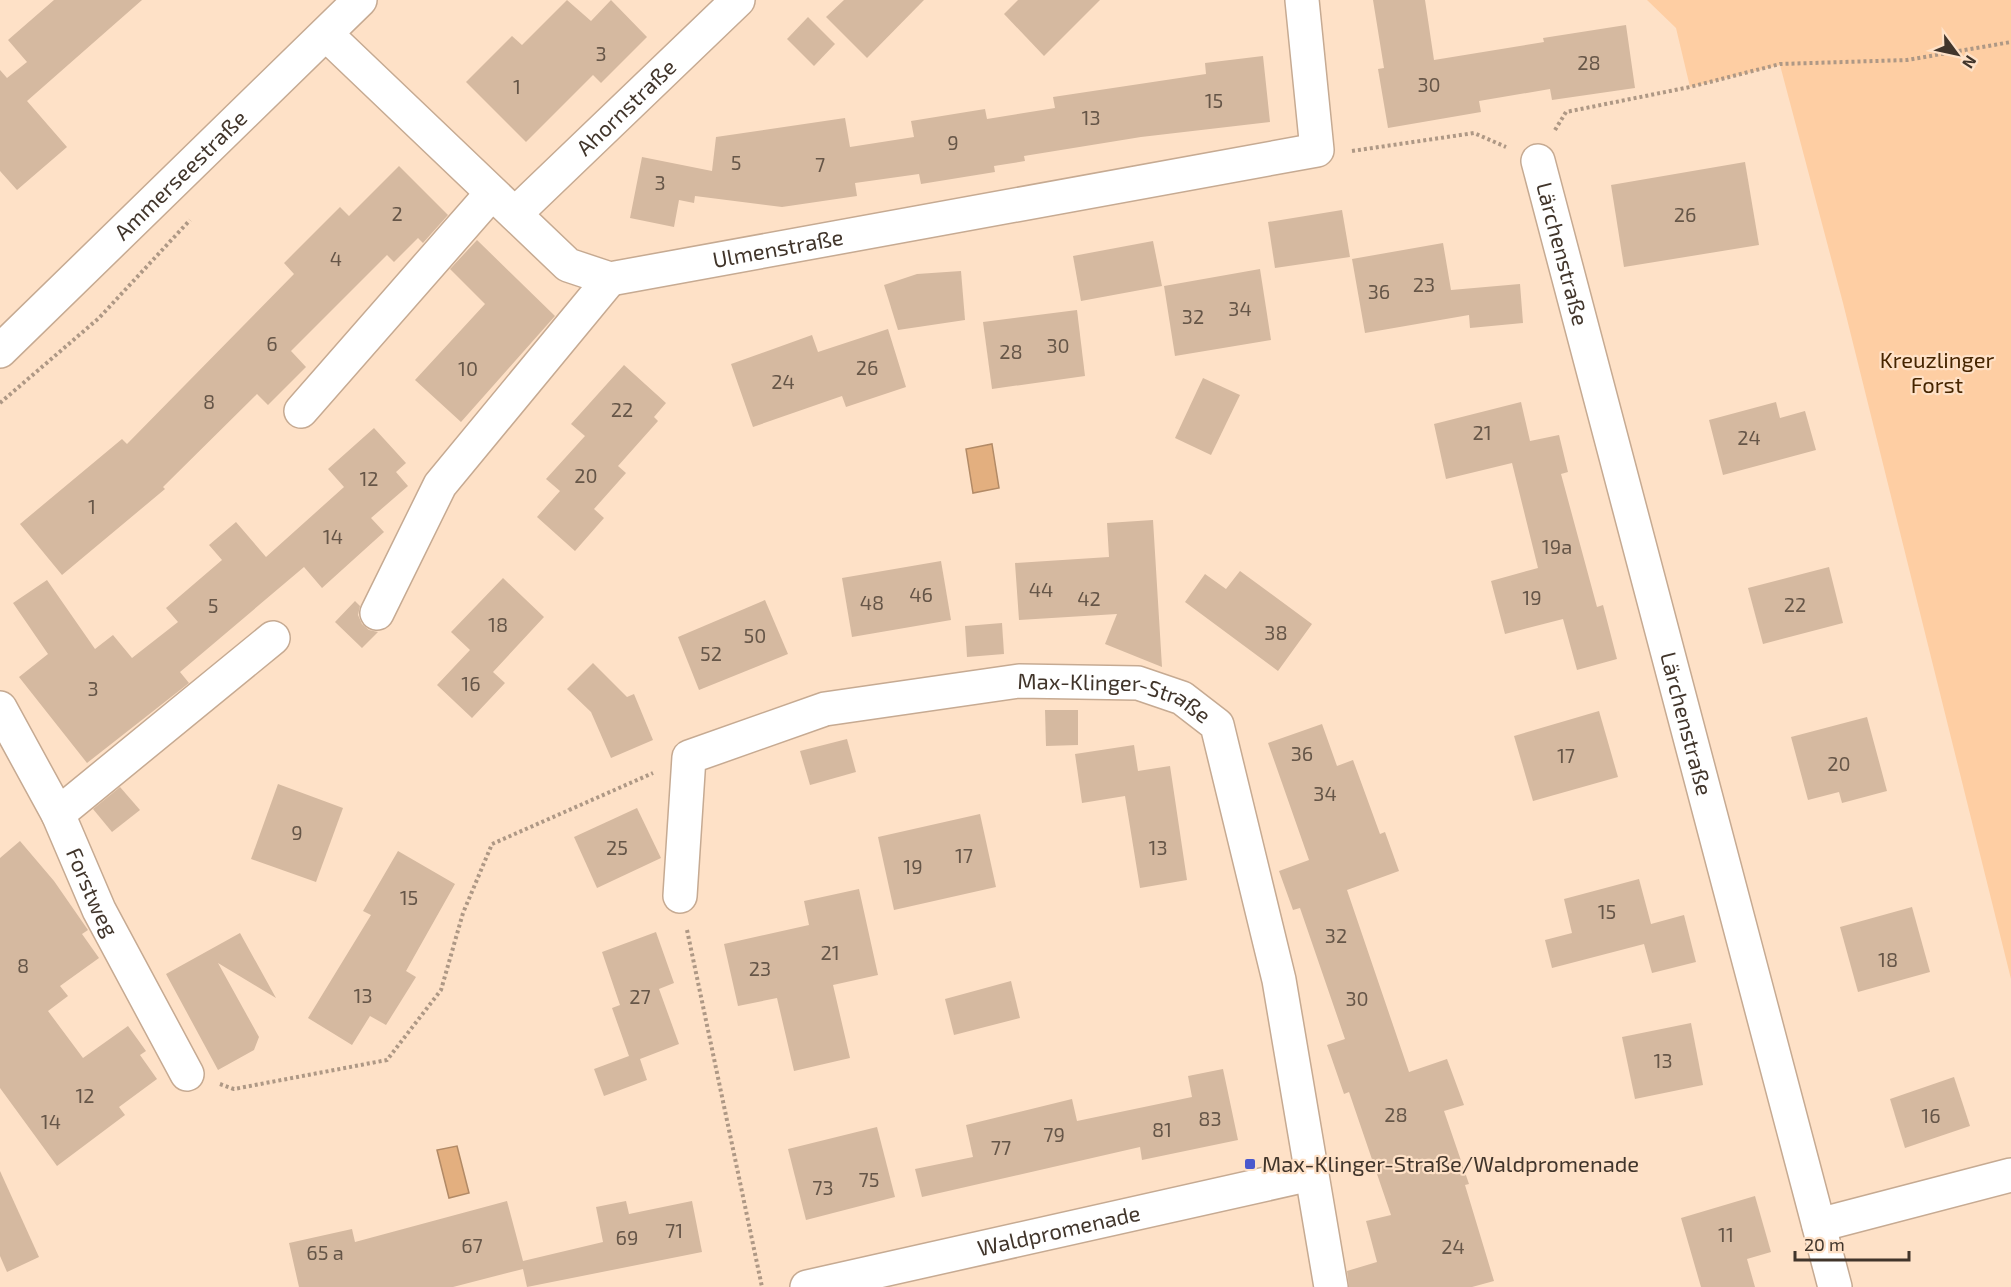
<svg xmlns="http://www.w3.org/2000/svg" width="2011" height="1287" font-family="'Exo 2',sans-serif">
<rect width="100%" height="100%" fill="#fee1c7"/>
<path fill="#fecea3" d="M 1647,0 L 2011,0 L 2011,979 L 1843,303 L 1780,65 L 1690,87 L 1676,28 Z"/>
<g fill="#e3af7f" stroke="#b28a66" stroke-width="1.5">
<path d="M 992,444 L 999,488 L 973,493 L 966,449 Z"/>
<path d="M 457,1146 L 469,1193 L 449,1198 L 437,1150 Z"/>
</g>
<g fill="#d5b9a0">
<path d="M 54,0 L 142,0 L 27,101 L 67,147 L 17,190 L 0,171 L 0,70 L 7,78 L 27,62 L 8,40 Z"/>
<path d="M 567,0 L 591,21 L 611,0 L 647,37 L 601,83 L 593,75 L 526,142 L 466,82 L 512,36 L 522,45 Z"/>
<path d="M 844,0 L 924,0 L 867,58 L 826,17 Z"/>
<path d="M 1018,0 L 1100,0 L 1044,56 L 1004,14 Z"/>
<path d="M 1373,0 L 1425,0 L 1434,60 L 1544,42 L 1543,38 L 1626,25 L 1635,88 L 1552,100 L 1550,89 L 1479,101 L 1481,112 L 1388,128 L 1378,69 L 1384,68 Z"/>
<path d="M 808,17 L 835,44 L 814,66 L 787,39 Z"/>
<path d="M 1263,56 L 1270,122 L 1141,137 L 1024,156 L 1025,161 L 994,166 L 995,172 L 921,184 L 919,174 L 855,183 L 857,196 L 782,207 L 695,196 L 694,203 L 679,200 L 674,227 L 630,218 L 642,157 L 712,171 L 716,137 L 845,118 L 850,147 L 914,137 L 911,121 L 985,109 L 987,119 L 1055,108 L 1053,97 L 1206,74 L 1205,63 Z"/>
<path d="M 1745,162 L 1759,245 L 1624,267 L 1611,185 Z"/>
<path d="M 399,166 L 448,215 L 423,243 L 418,238 L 394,262 L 387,255 L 291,351 L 306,367 L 268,405 L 257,394 L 163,487 L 165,489 L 62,575 L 20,524 L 122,439 L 127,444 L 294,274 L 284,263 L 340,207 L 349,216 Z"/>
<path d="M 1342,210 L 1350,257 L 1275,268 L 1268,222 Z"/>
<path d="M 477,240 L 555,316 L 461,422 L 415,380 L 485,304 L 450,269 Z"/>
<path d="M 1153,241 L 1162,286 L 1081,301 L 1073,256 Z"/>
<path d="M 1443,243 L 1451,290 L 1520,284 L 1523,323 L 1470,328 L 1469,315 L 1365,333 L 1352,259 Z"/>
<path d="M 1260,269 L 1271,340 L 1175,356 L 1164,286 Z"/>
<path d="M 961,271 L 965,320 L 898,330 L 884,285 L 917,274 Z"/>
<path d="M 1077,310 L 1085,376 L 992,389 L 983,322 Z"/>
<path d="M 888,329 L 906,387 L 846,407 L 842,396 L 753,427 L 731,364 L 812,335 L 818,352 Z"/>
<path d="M 624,365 L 666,403 L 654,417 L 658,421 L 618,466 L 626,473 L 594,509 L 604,518 L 575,551 L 537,517 L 560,491 L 546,479 L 585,436 L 571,424 Z"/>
<path d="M 1203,378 L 1240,395 L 1211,455 L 1175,438 Z"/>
<path d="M 1521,402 L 1530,441 L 1559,435 L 1568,472 L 1561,474 L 1597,607 L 1603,605 L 1617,659 L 1577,670 L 1563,619 L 1505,634 L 1491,581 L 1538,568 L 1512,463 L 1446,479 L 1434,424 Z"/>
<path d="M 1776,402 L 1780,418 L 1805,411 L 1816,450 L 1723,475 L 1709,420 Z"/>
<path d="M 374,428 L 406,463 L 396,472 L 408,486 L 371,518 L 384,532 L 322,588 L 304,567 L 180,672 L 189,683 L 87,763 L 19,677 L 48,654 L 13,603 L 47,580 L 95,649 L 113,635 L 132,658 L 178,622 L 166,608 L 222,560 L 209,545 L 236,522 L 266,557 L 344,487 L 328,469 Z"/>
<path d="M 1153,520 L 1162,667 L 1105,644 L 1117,614 L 1019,620 L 1015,563 L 1109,557 L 1107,523 Z"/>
<path d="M 941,561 L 951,620 L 852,637 L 842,578 Z"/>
<path d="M 1829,567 L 1843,623 L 1763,644 L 1748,588 Z"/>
<path d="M 1240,571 L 1312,624 L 1278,671 L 1185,602 L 1205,574 L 1226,589 Z"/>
<path d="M 503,578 L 544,617 L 493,672 L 505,683 L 472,718 L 437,685 L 470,650 L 451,632 Z"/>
<path d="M 765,600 L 788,654 L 699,690 L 678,637 Z"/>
<path d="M 355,601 L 360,606 L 358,615 L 362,624 L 369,630 L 378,632 L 362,648 L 335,622 Z"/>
<path d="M 1002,623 L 1004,654 L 967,657 L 965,626 Z"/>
<path d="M 593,663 L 627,697 L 634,694 L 653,740 L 611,758 L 591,712 L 567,689 Z"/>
<path d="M 1045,710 L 1078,710 L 1078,745 L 1046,746 Z"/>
<path d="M 1599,711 L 1618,777 L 1533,801 L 1514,736 Z"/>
<path d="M 1867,717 L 1887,791 L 1842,803 L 1839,792 L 1808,800 L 1791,737 Z"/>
<path d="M 1322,724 L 1337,766 L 1353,760 L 1380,834 L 1385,832 L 1399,871 L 1347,890 L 1409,1072 L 1447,1059 L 1464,1105 L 1444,1111 L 1469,1184 L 1465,1185 L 1494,1281 L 1472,1287 L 1349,1287 L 1347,1271 L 1377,1262 L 1366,1221 L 1391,1215 L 1349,1092 L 1344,1094 L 1327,1045 L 1345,1039 L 1300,908 L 1293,910 L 1279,871 L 1309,860 L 1268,743 Z"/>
<path d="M 847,739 L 856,772 L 810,785 L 800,751 Z"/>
<path d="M 1134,745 L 1138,771 L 1170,766 L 1187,880 L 1140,888 L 1125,796 L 1082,803 L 1075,754 Z"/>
<path d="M 278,784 L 343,808 L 316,882 L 251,859 Z"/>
<path d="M 120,787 L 140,810 L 112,832 L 93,809 Z"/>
<path d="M 637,808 L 661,858 L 597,888 L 574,837 Z"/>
<path d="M 980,814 L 996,887 L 894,910 L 878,837 Z"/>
<path d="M 20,841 L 54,881 L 88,930 L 82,934 L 99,958 L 60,986 L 68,996 L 48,1011 L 83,1058 L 128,1026 L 146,1051 L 140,1055 L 157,1079 L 119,1107 L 125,1115 L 57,1166 L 0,1088 L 0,858 Z"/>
<path d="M 398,851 L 455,884 L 406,971 L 416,977 L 386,1025 L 370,1016 L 352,1045 L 308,1018 L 371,915 L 363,911 Z"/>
<path d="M 1639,879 L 1651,924 L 1684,915 L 1696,962 L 1652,973 L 1644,944 L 1552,968 L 1545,940 L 1572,933 L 1564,899 Z"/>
<path d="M 859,889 L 878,975 L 833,985 L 850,1058 L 794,1071 L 777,998 L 738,1006 L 724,944 L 809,925 L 804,901 Z"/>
<path d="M 1912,907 L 1930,972 L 1858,992 L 1840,927 Z"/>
<path d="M 656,932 L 674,983 L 659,989 L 679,1044 L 640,1059 L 647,1080 L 604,1096 L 594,1069 L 629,1056 L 612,1008 L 620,1005 L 602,952 Z"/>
<path d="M 240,933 L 276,998 L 218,963 L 259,1037 L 254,1050 L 218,1070 L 166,974 Z"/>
<path d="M 1011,981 L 1020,1018 L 954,1035 L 945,999 Z"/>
<path d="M 1691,1023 L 1703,1085 L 1635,1099 L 1622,1037 Z"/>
<path d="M 1223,1069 L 1238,1140 L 1142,1160 L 1140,1147 L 922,1197 L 915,1169 L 973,1157 L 966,1125 L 1072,1099 L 1077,1121 L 1192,1097 L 1188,1076 Z"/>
<path d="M 1954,1077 L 1970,1126 L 1905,1148 L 1890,1099 Z"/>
<path d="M 877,1127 L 895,1197 L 806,1220 L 788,1149 Z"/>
<path d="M 0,1171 L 39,1257 L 7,1272 L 0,1256 Z"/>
<path d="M 1755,1196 L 1771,1252 L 1747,1259 L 1755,1287 L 1701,1287 L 1681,1218 Z"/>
<path d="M 507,1201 L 523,1261 L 603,1242 L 596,1207 L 626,1201 L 629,1214 L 692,1201 L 702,1252 L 527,1287 L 523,1269 L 453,1287 L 299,1287 L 289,1243 L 352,1229 L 355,1242 Z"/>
</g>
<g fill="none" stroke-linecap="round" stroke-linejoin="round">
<g stroke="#c6aa92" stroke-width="36">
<g id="minor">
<path id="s1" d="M 327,35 L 568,265 L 610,279 L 1317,150 L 1302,0"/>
<path id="s2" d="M 1538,161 L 1835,1287"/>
<path id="s3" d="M 515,214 L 738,0"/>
<path d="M 301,411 L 492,193"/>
<path d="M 377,613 L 440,485 L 610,279"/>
<path id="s4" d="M 0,708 L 58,814 L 99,910 L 187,1074"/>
<path d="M 58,814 L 273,638"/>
<path id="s5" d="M 680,896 L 689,757 L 825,709 L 1019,681 L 1138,683 L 1182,698 L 1217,725 L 1279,980 L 1331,1287"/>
<path d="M 1819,1225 L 2011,1175"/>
<path id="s6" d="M 807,1287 L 1311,1174"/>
</g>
</g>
<g stroke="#c6aa92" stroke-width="36">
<g id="major">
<path id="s7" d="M 0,351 L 360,0"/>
</g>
</g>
<g stroke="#ae9885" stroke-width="4" stroke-dasharray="3 3" stroke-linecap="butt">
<path d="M 1555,130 L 1566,112 L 1690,87 L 1780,64 L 1907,60 L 2011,42"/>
<path d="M 1352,151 L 1474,133 L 1506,147"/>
<path d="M 0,403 L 99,318 L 190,220"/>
<path d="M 687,930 L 762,1287"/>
<path d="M 220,1084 L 234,1089 L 387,1060 L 441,990 L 463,913 L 492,844 L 653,773"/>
</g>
<use href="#minor" stroke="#fff" stroke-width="33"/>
<use href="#major" stroke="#fff" stroke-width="33"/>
</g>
<rect fill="#4a58cd" stroke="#fee1c7" stroke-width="2" x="1244" y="1158" width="12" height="12" rx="3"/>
<g text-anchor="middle" stroke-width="4.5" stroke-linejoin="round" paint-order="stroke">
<g font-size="20" fill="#665648">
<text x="601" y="61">3</text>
<text x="1589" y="70">28</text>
<text x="1429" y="92">30</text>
<text x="517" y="94">1</text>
<text x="1214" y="108">15</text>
<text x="1091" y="125">13</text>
<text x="953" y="150">9</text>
<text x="736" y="170">5</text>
<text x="820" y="172">7</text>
<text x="660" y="190">3</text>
<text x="397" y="221">2</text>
<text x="1685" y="222">26</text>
<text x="336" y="266">4</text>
<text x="1424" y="292">23</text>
<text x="1379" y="299">36</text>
<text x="1240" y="316">34</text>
<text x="1193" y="324">32</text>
<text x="272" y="351">6</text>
<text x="1058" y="353">30</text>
<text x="1011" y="359">28</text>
<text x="867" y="375">26</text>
<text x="468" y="376">10</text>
<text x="783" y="389">24</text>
<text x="209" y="409">8</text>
<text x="622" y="417">22</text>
<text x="1482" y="440">21</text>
<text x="1749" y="445">24</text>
<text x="586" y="483">20</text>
<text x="369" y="486">12</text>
<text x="92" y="514">1</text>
<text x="333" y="544">14</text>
<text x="1557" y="554">19a</text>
<text x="1041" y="597">44</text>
<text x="921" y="602">46</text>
<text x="1532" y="605">19</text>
<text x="1089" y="606">42</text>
<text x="872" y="610">48</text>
<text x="1795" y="612">22</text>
<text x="213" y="613">5</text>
<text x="498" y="632">18</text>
<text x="1276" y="640">38</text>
<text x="755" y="643">50</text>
<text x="711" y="661">52</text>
<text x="471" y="691">16</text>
<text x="93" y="696">3</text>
<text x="1302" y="761">36</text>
<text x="1566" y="763">17</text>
<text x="1839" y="771">20</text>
<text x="1325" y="801">34</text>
<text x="297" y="840">9</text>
<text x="617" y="855">25</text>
<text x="1158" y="855">13</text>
<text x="964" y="863">17</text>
<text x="913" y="874">19</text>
<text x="409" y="905">15</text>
<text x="1607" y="919">15</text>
<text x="1336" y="943">32</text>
<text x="830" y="960">21</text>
<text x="1888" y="967">18</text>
<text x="23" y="973">8</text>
<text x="760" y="976">23</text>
<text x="363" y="1003">13</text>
<text x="640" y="1004">27</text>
<text x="1357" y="1006">30</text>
<text x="1663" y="1068">13</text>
<text x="85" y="1103">12</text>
<text x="1396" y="1122">28</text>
<text x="1931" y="1123">16</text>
<text x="1210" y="1126">83</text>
<text x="51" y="1129">14</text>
<text x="1162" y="1137">81</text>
<text x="1054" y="1142">79</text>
<text x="1001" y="1155">77</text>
<text x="869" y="1187">75</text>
<text x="823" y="1195">73</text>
<text x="674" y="1238">71</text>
<text x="1726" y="1242">11</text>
<text x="627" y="1245">69</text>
<text x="472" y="1253">67</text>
<text x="1453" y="1254">24</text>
<text x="325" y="1260">65 a</text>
</g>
<g font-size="22" fill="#41352b" stroke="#fee1c7">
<text dy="8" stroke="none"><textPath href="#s3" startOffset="154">Ahornstraße</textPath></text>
<text dy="8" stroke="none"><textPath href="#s7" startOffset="252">Ammerseestraße</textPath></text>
<text dy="8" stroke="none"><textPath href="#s1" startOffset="548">Ulmenstraße</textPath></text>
<text dy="8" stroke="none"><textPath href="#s2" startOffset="96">Lärchenstraße</textPath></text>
<text dy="8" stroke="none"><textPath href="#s5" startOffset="578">Max-Klinger-Straße</textPath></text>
<text dy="8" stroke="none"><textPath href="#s2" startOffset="582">Lärchenstraße</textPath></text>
<text dy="8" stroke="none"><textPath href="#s4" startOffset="206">Forstweg</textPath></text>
<text dy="8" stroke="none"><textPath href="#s6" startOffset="258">Waldpromenade</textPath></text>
</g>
<g font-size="22" fill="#462500" stroke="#fee1c7">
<text x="1937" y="368">Kreuzlinger<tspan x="1937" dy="25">Forst</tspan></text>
</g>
<g font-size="22" fill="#41352b" stroke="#fee1c7" text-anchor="start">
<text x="1262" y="1172">Max-Klinger-Straße/Waldpromenade</text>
</g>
</g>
<g transform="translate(1957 54) rotate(123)" stroke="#fee1c7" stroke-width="4.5" paint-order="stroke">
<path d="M0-4.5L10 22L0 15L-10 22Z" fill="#41352b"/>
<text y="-9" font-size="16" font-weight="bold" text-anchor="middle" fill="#41352b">N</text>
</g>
<path d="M1795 1251v9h114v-9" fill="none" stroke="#41352b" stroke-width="3"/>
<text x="1804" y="1251" font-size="18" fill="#41352b" stroke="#fee1c7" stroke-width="4.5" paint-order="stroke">20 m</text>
</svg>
